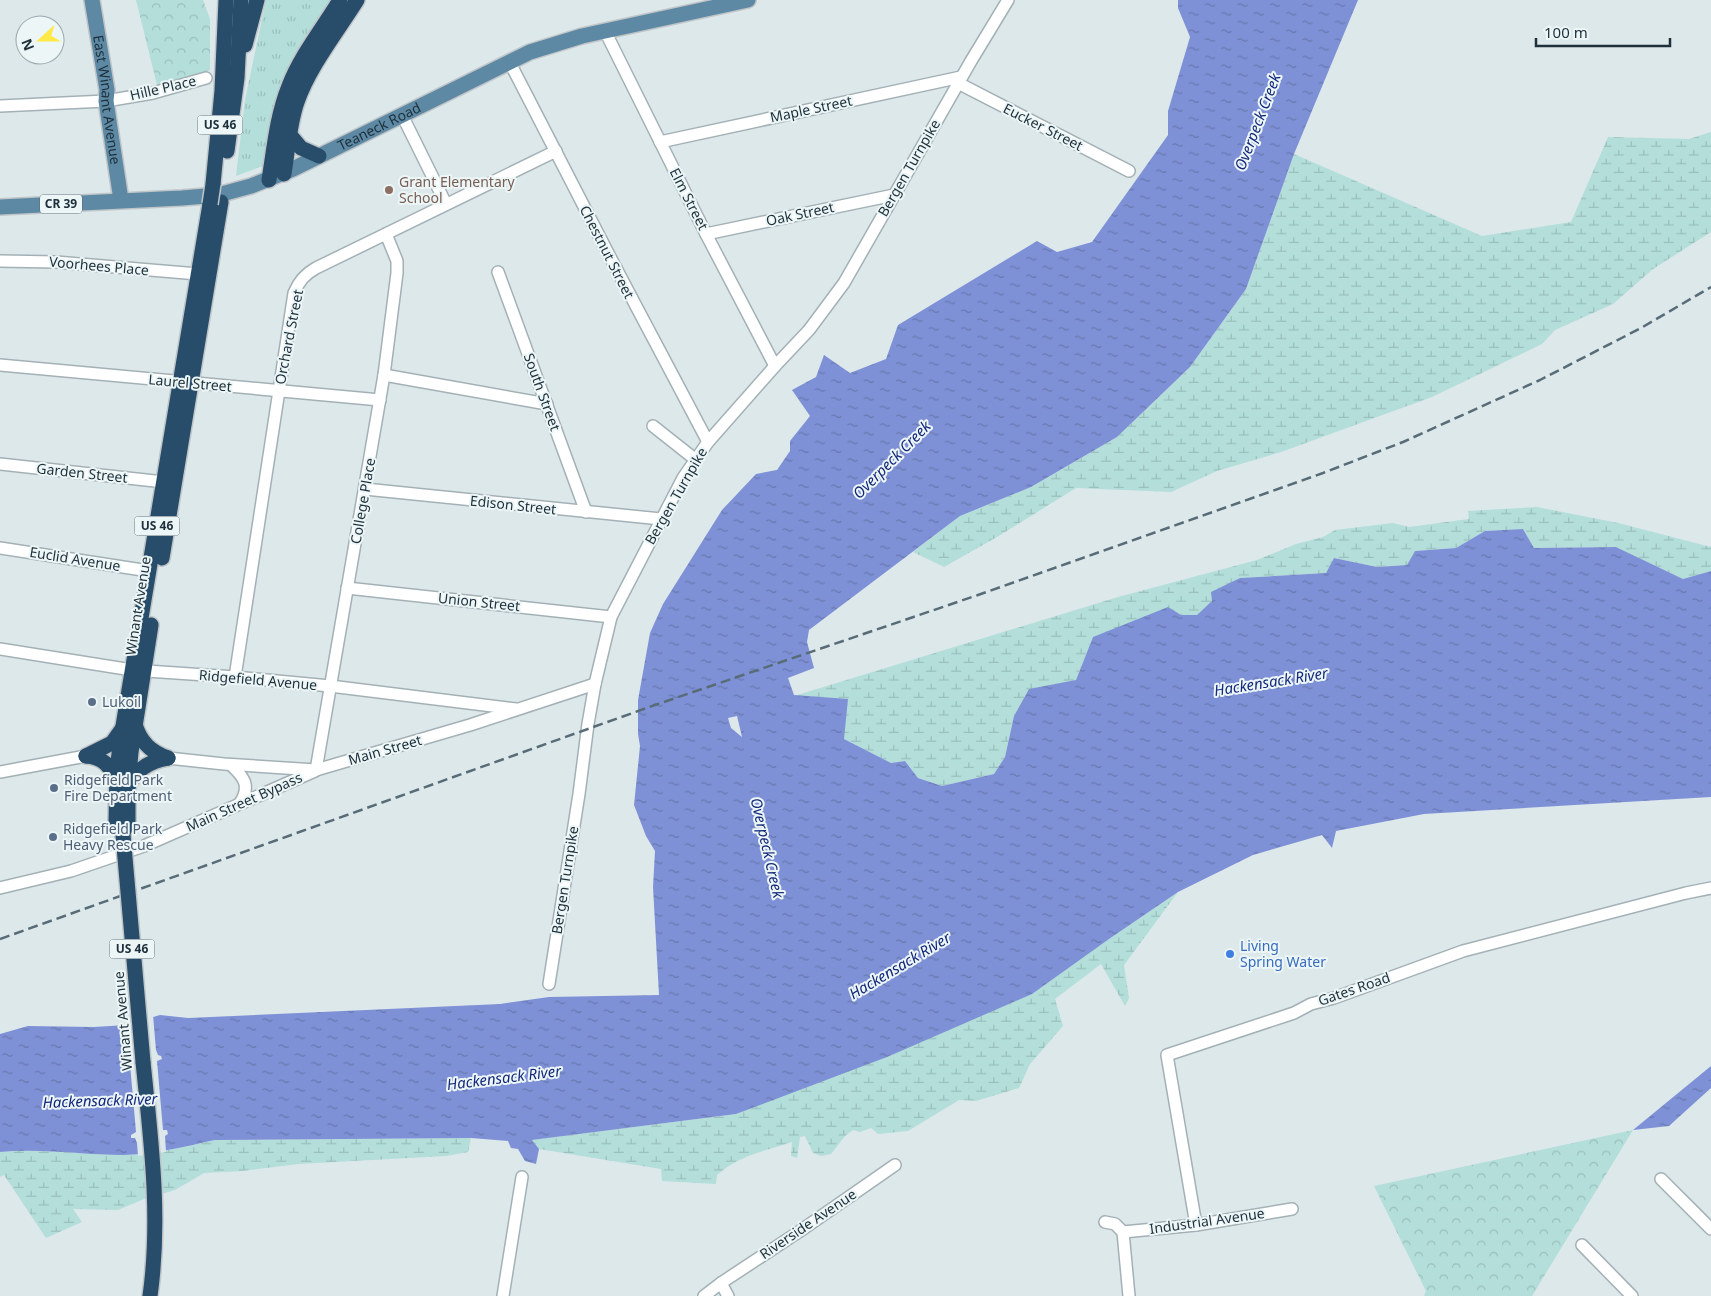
<svg xmlns="http://www.w3.org/2000/svg" width="1711" height="1296" font-family="'Noto Sans',sans-serif">
<defs>
<pattern id="grass-tufts" width="24" height="20" patternUnits="userSpaceOnUse" patternTransform="scale(1.25)"><rect width="24" height="20" fill="#b3deda"/><path d="M3 7l-1-3M5 7V3M7 7l1-3M15 17l-1-3M17 17v-4M19 17l1-3" fill="none" stroke="#9abfbc"/></pattern>
<pattern id="forest-crowns" width="20" height="18" patternUnits="userSpaceOnUse" patternTransform="scale(1.25)"><rect width="20" height="18" fill="#b3deda"/><path d="M2 6a3 3 0 1 1 6 0M12 15a3 3 0 1 1 6 0" fill="none" stroke="#9abfbc"/></pattern>
<pattern id="wetland-marsh" width="20" height="14" patternUnits="userSpaceOnUse" patternTransform="scale(1.25)"><rect width="20" height="14" fill="#b3deda"/><path d="M1 5h8M5 5V1M11 12h8M15 12V8" fill="none" stroke="#9abfbc"/></pattern>
<pattern id="water-ripples" width="26" height="14" patternUnits="userSpaceOnUse" patternTransform="scale(1.25)"><rect width="26" height="14" fill="#7f91d6"/><path d="M2 4q2-2 4 0t4 0M15 11q2-2 4 0t4 0" fill="none" stroke="#6777af"/></pattern>
</defs>
<rect width="100%" height="100%" fill="#dde8eb"/>
<path fill="url(#grass-tufts)" d="M 266,0 L 331,0 L 292,63 L 265,165 L 236,176 L 245,100 Z"/>
<g fill="url(#forest-crowns)">
<path d="M 136,0 L 203,0 L 210,19 L 210,70 L 157,85 Z"/>
<path d="M 1633,1130 L 1532,1296 L 1424,1296 L 1426,1291 L 1374,1186 Z"/>
</g>
<g fill="url(#wetland-marsh)">
<path d="M 1711,132 L 1711,232 L 1653,269 L 1613,304 L 1555,330 L 1542,344 L 1432,397 L 1281,452 L 1217,471 L 1171,492 L 1076,488 L 997,537 L 944,567 L 913,552 L 960,516 L 1031,487 L 1117,437 L 1190,367 L 1246,289 L 1294,154 L 1482,236 L 1571,222 L 1608,137 L 1689,139 Z"/>
<path d="M 1537,507 L 1618,523 L 1711,547 L 1711,571 L 1683,579 L 1616,547 L 1534,548 L 1523,529 L 1485,531 L 1456,548 L 1415,551 L 1407,565 L 1377,567 L 1334,558 L 1326,573 L 1240,578 L 1197,615 L 1181,615 L 1093,637 L 1076,680 L 1014,716 L 1005,757 L 994,774 L 942,786 L 918,778 L 905,761 L 891,763 L 844,739 L 794,696 L 1118,597 L 1257,560 L 1296,544 L 1323,537 L 1335,530 L 1393,523 L 1409,527 L 1469,519 L 1468,511 Z"/>
<path d="M 1178,892 L 1124,965 L 1129,998 L 1125,1006 L 1101,964 L 1055,999 L 1063,1026 L 1030,1064 L 1019,1088 L 976,1101 L 959,1100 L 908,1131 L 878,1134 L 871,1128 L 860,1132 L 853,1130 L 845,1136 L 831,1154 L 821,1156 L 813,1153 L 805,1136 L 800,1137 L 797,1158 L 791,1156 L 792,1142 C 765,1151 738,1156 717,1175 L 716,1184 L 662,1181 L 661,1169 L 539,1149 L 531,1140 L 736,1114 L 1109,939 Z"/>
<path d="M 471,1138 L 468,1152 L 446,1156 L 298,1164 L 243,1171 L 204,1173 L 175,1190 L 144,1199 L 118,1210 L 73,1209 L 82,1222 L 46,1238 L 4,1175 L 0,1177 L 0,1152 C 41,1148 82,1155 123,1155 C 151,1155 187,1146 215,1140 Z"/>
</g>
<g fill="url(#water-ripples)">
<path d="M 1178,0 L 1358,0 L 1294,154 L 1246,289 L 1190,367 L 1117,437 L 1031,487 L 960,516 L 809,630 L 807,642 L 814,668 L 788,678 L 794,695 L 848,699 L 844,739 L 891,763 L 905,761 L 918,778 L 942,786 L 994,774 L 1005,757 L 1014,716 L 1029,689 L 1076,680 L 1093,637 L 1168,607 L 1181,615 L 1197,615 L 1212,601 L 1211,592 L 1240,578 L 1326,573 L 1334,558 L 1377,567 L 1407,565 L 1415,551 L 1456,548 L 1485,531 L 1523,529 L 1534,548 L 1616,547 L 1683,579 L 1711,571 L 1711,797 L 1424,814 L 1336,831 L 1332,848 L 1322,835 L 1253,855 L 1178,892 L 1109,939 L 1032,994 L 887,1057 L 736,1114 L 532,1140 L 539,1149 L 536,1164 L 525,1161 L 518,1149 L 511,1148 L 508,1141 L 471,1138 L 215,1140 C 187,1146 151,1155 123,1155 C 82,1155 41,1148 0,1152 L 0,1034 L 28,1026 L 94,1027 L 126,1025 L 160,1015 L 188,1018 L 500,1004 L 549,997 L 659,995 L 653,887 L 655,851 L 646,836 L 634,805 L 640,746 L 638,734 L 638,700 L 650,633 L 663,604 L 722,510 L 756,474 L 777,470 L 790,451 L 790,441 L 810,416 L 792,390 L 816,377 L 824,355 L 850,373 L 886,359 L 898,325 L 1037,241 L 1057,252 L 1092,242 L 1168,135 L 1168,111 L 1190,37 L 1178,8 Z"/>
<path d="M 1711,1066 L 1711,1088 L 1669,1126 L 1633,1130 Z"/>
</g>
<g fill="#dde8eb">
<path d="M 737,716 L 742,737 L 731,728 L 728,718 Z"/>
<path d="M 153,1015 L 156,1050 L 158,1055 L 161,1056 L 162,1059 L 157,1061 L 163,1130 L 167,1130 L 168,1134 L 165,1136 L 166,1152 L 138,1156 L 137,1143 L 135,1138 L 131,1138 L 131,1135 L 136,1132 L 130,1064 L 125,1064 L 124,1059 L 128,1058 L 128,1054 L 125,1023 Z"/>
</g>
<g fill="none" stroke-linecap="round" stroke-linejoin="round">
<g stroke="#a3b1b6" stroke-width="14">
<g id="minor">
<path d="M 605,31 L 706,234 L 775,366"/>
<path d="M 509,61 L 609,255 L 708,442"/>
<path d="M 958,83 L 1129,171"/>
<path d="M 0,106 L 106,101 L 153,93 L 206,78"/>
<path d="M 402,115 L 446,204"/>
<path d="M 660,142 L 961,77"/>
<path d="M 706,234 L 894,195"/>
<path d="M 0,261 L 56,262 L 198,274"/>
<path d="M 498,272 L 586,512"/>
<path d="M 0,365 L 380,400"/>
<path d="M 384,375 L 547,404"/>
<path d="M 653,426 L 696,460"/>
<path d="M 0,464 L 164,482"/>
<path d="M 365,489 L 661,519"/>
<path d="M 0,548 L 149,571"/>
<path d="M 347,588 L 611,617"/>
<path d="M 0,649 L 132,670 L 235,677 L 330,686 L 516,709"/>
<path d="M 235,677 L 294,293 C 299,281 305,274 316,268 L 556,151"/>
<path d="M 168,758 L 224,764 L 316,770 L 470,725 L 595,684"/>
<path d="M 231,765 C 244,777 251,786 240,803"/>
<path d="M 316,770 L 384,375 L 397,273 L 397,261 L 386,234"/>
<path d="M 0,772 L 86,756"/>
<path d="M 0,888 L 71,871 L 144,846 L 315,771"/>
<path d="M 549,984 L 579,794 L 588,724 L 595,684 L 611,617 L 683,478 L 708,442 L 775,366 L 809,330 L 844,283 L 971,61 L 1008,0"/>
<path d="M 1661,1179 L 1711,1229"/>
<path d="M 1105,1222 L 1115,1224 L 1123,1232 L 1129,1296"/>
<path d="M 1196,1225 L 1167,1055 L 1294,1013 L 1311,1004 L 1334,998 L 1463,951 L 1686,893 L 1711,888"/>
<path d="M 1123,1232 L 1196,1225 L 1292,1209"/>
<path d="M 1582,1245 L 1632,1296"/>
<path d="M 721,1283 L 800,1231 L 895,1165"/>
<path d="M 503,1296 L 522,1177"/>
<path d="M 704,1296 L 721,1283 L 728,1296"/>
</g>
</g>
<g stroke="#c0c5c8" stroke-width="18">
<g id="major">
<path id="s1" d="M 92,0 L 107,90 L 106,101 L 121,200"/>
<path id="s2" d="M 0,207 L 182,198 L 218,195 L 251,186 L 293,169 L 530,52 L 582,36 L 748,0"/>
</g>
</g>
<g stroke="#c0c5c8" stroke-width="18">
<g id="highway">
<path d="M 245,45 L 257,0"/>
<path d="M 290,135 L 301,148 L 319,156"/>
<path d="M 227,151 L 237,78 L 241,0"/>
<path d="M 284,174 C 288,150 289,125 297,102 C 309,67 337,32 357,0"/>
<path d="M 269,180 C 274,149 277,115 289,86 C 301,55 323,28 340,0"/>
<path d="M 213,184 L 222,91 L 226,0"/>
<path d="M 162,558 L 221,202"/>
<path d="M 135,724 C 140,742 151,752 168,758"/>
<path d="M 86,756 C 103,757 111,766 116,782"/>
<path d="M 86,756 L 112,743 L 122,729"/>
<path d="M 128,786 C 136,769 150,761 168,758"/>
<path d="M 123,833 L 128,821 L 128,786 L 131,752 L 151,625"/>
<path d="M 123,835 L 116,821 L 117,770 L 121,738 L 210,204"/>
<path d="M 143,1062 C 151,1140 161,1218 150,1296"/>
</g>
</g>
<use href="#minor" stroke="#fff" stroke-width="11"/>
<use href="#major" stroke="#5d89a4" stroke-width="15"/>
<use href="#highway" stroke="#274d6a" stroke-width="15"/>
<path stroke="#576c77" stroke-width="2.5" stroke-dasharray="10 5" stroke-linecap="butt" d="M 0,939 L 655,705 L 978,595 L 1323,473 L 1403,442 L 1540,380 L 1641,328 L 1711,287"/>
<g stroke="#c0c5c8" stroke-width="18" stroke-linecap="butt">
<g id="highway-bridge">
<path d="M 210,204 L 213,184"/>
<path d="M 123,835 L 143,1062"/>
</g>
</g>
<use href="#highway-bridge" stroke="#274d6a" stroke-width="15"/>
</g>
<circle fill="#8d6e63" stroke="#edf6f7" stroke-width="2" cx="389" cy="190" r="5"/>
<g fill="#5c6f8a" stroke="#edf6f7" stroke-width="2">
<circle cx="92" cy="702" r="5"/>
<circle cx="54" cy="788" r="5"/>
<circle cx="53" cy="837" r="5"/>
</g>
<circle fill="#3f7fe0" stroke="#edf6f7" stroke-width="2" cx="1230" cy="954" r="5"/>
<g text-anchor="middle" stroke-width="4" stroke-linejoin="round" paint-order="stroke">
<g fill="#edf6f7" stroke="#5b6b73" stroke-width="1">
<rect x="197.5" y="115.5" width="45" height="19" rx="4"/>
<rect x="40" y="194.5" width="42" height="19" rx="4"/>
<rect x="134.5" y="516.5" width="45" height="19" rx="4"/>
<rect x="109.5" y="939.5" width="45" height="19" rx="4"/>
</g>
<g font-size="12" font-weight="bold" fill="#1d303b">
<text x="220" y="129">US 46</text>
<text x="61" y="208">CR 39</text>
<text x="157" y="530">US 46</text>
<text x="132" y="953">US 46</text>
</g>
<g font-size="14" fill="#1d303b" stroke="#edf6f7">
<text transform="translate(163 88) rotate(-13)" y="5">Hille Place</text>
<text dy="5" stroke="none"><textPath href="#s1" startOffset="101">East Winant Avenue</textPath></text>
<text transform="translate(811 109) rotate(-12)" y="5">Maple Street</text>
<text dy="5" stroke="none"><textPath href="#s2" startOffset="394">Teaneck Road</textPath></text>
<text transform="translate(1043 127) rotate(27)" y="5">Eucker Street</text>
<text transform="translate(909 168) rotate(-60)" y="5">Bergen Turnpike</text>
<text transform="translate(689 199) rotate(63)" y="5">Elm Street</text>
<text transform="translate(800 214) rotate(-12)" y="5">Oak Street</text>
<text transform="translate(607 252) rotate(63)" y="5">Chestnut Street</text>
<text transform="translate(99 266) rotate(5)" y="5">Voorhees Place</text>
<text transform="translate(289 337) rotate(-79)" y="5">Orchard Street</text>
<text transform="translate(190 383) rotate(5)" y="5">Laurel Street</text>
<text transform="translate(542 392) rotate(70)" y="5">South Street</text>
<text transform="translate(82 473) rotate(6)" y="5">Garden Street</text>
<text transform="translate(676 496) rotate(-60)" y="5">Bergen Turnpike</text>
<text transform="translate(363 501) rotate(-80)" y="5">College Place</text>
<text transform="translate(513 505) rotate(6)" y="5">Edison Street</text>
<text transform="translate(75 559) rotate(9)" y="5">Euclid Avenue</text>
<text transform="translate(479 602) rotate(6)" y="5">Union Street</text>
<text transform="translate(138 606) rotate(-81)" y="5">Winant Avenue</text>
<text transform="translate(258 680) rotate(5)" y="5">Ridgefield Avenue</text>
<text transform="translate(385 750) rotate(-16)" y="5">Main Street</text>
<text transform="translate(244 802) rotate(-24)" y="5">Main Street Bypass</text>
<text transform="translate(565 880) rotate(-81)" y="5">Bergen Turnpike</text>
<text transform="translate(1354 989) rotate(-19)" y="5">Gates Road</text>
<text transform="translate(123 1021) rotate(-95)" y="5">Winant Avenue</text>
<text transform="translate(1207 1221) rotate(-8)" y="5">Industrial Avenue</text>
<text transform="translate(808 1224) rotate(-34)" y="5">Riverside Avenue</text>
</g>
<g font-size="14" fill="#785e54" stroke="#edf6f7" text-anchor="start">
<text x="399" y="187">Grant Elementary<tspan x="399" dy="16">School</tspan></text>
</g>
<g font-size="14" fill="#4e5e75" stroke="#edf6f7" text-anchor="start">
<text x="102" y="707">Lukoil</text>
<text x="64" y="785">Ridgefield Park<tspan x="64" dy="16">Fire Department</tspan></text>
<text x="63" y="834">Ridgefield Park<tspan x="63" dy="16">Heavy Rescue</tspan></text>
</g>
<g font-size="14" fill="#366cbe" stroke="#edf6f7" text-anchor="start">
<text x="1240" y="951">Living<tspan x="1240" dy="16">Spring Water</tspan></text>
</g>
<g font-size="15" font-style="italic" fill="#13287b" stroke="#edf6f7">
<text transform="translate(1258 122) rotate(-69)" y="5">Overpeck Creek</text>
<text transform="translate(892 460) rotate(-45)" y="5">Overpeck Creek</text>
<text transform="translate(1271 682) rotate(-9)" y="5">Hackensack River</text>
<text transform="translate(767 848) rotate(77)" y="5">Overpeck Creek</text>
<text transform="translate(900 966) rotate(-31)" y="5">Hackensack River</text>
<text transform="translate(504 1078) rotate(-7)" y="5">Hackensack River</text>
<text transform="translate(100 1101) rotate(-2)" y="5">Hackensack River</text>
</g>
</g>
<g transform="translate(40 40) rotate(249)"><circle r="24" fill="#edf6f7" stroke="#9aa7ac"/>
<path d="M0-4L9 19L0 12L-9 19Z" fill="#ffe947"/>
<text y="-8" font-size="14" font-weight="bold" text-anchor="middle" fill="#1d303b">N</text>
</g>
<path d="M1536 38v8h134v-8" fill="none" stroke="#1d303b" stroke-width="2.5"/>
<text x="1544" y="38" font-size="15" fill="#1d303b" stroke="#edf6f7" stroke-width="4" paint-order="stroke">100 m</text>
</svg>
